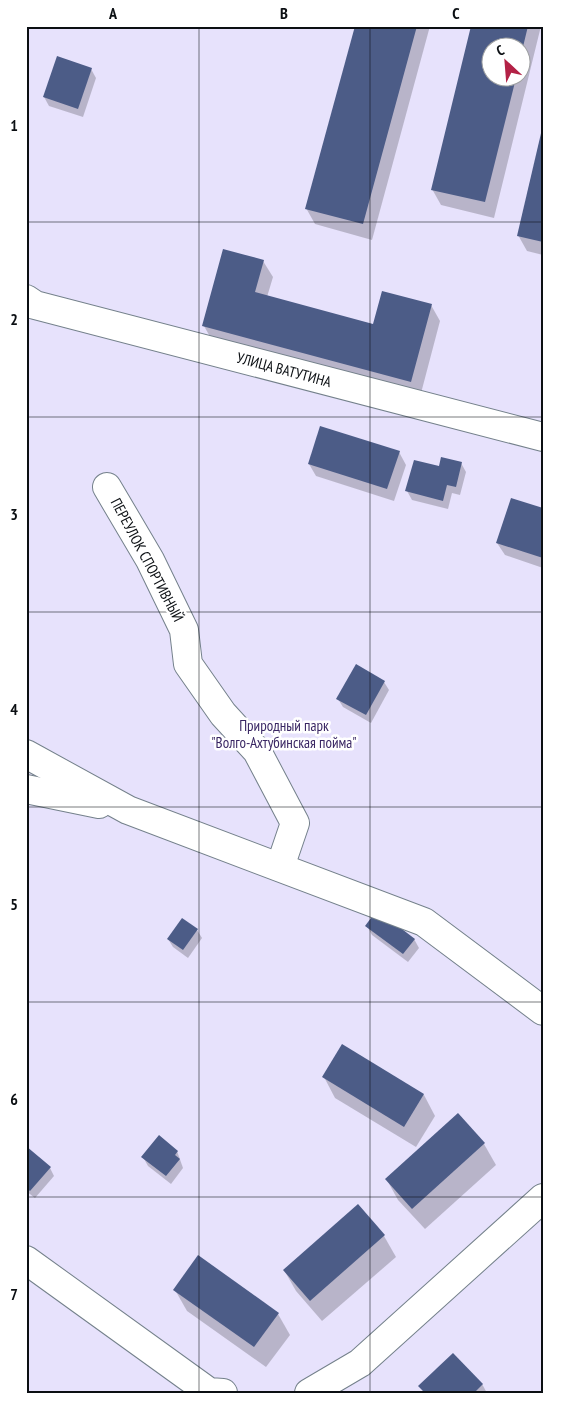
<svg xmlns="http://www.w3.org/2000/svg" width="569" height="1419" font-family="'PT Sans Narrow',sans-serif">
<rect width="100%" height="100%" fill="#ebf6ff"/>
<path fill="#e7e2fc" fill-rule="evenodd" d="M 26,26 L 543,26 L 543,1393 L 26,1393 ZM 492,48 L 522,48 L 522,78 L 492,78 Z"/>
<g fill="#0003" fill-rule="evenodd">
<path d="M 356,26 L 430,26 L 372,240 L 315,224 L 306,208 Z"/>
<path d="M 472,26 L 541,26 L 494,218 L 441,205 L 432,189 ZM 492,48 L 522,48 L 522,78 L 492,78 Z"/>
<path d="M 91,69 L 96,78 L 83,117 L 49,106 L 44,97 Z"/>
<path d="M 543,131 L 543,255 L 527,251 L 518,235 Z"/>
<path d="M 263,261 L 273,277 L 267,297 L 374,325 L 431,305 L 440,321 L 420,397 L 213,342 L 204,326 Z"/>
<path d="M 399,452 L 406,465 L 394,501 L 316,476 L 309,464 Z"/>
<path d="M 461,463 L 466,472 L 460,495 L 452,493 L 448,509 L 412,500 L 407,491 L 440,468 Z"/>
<path d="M 543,509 L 543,568 L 505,555 L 497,543 Z"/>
<path d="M 384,682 L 389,690 L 371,723 L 343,707 L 338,699 Z"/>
<path d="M 367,926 L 414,939 L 419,948 L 408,962 L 372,935 Z"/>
<path d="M 197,930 L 202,938 L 188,958 L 173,947 L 168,939 Z"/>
<path d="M 343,1046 L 424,1095 L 435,1116 L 416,1147 L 335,1098 L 324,1077 Z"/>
<path d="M 458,1115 L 484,1144 L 496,1165 L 425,1229 L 398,1200 L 387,1180 Z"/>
<path d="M 26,1149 L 50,1168 L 54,1176 L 35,1198 L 26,1191 Z"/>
<path d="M 177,1151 L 183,1168 L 171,1184 L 148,1166 L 143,1157 Z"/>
<path d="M 358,1206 L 384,1236 L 396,1257 L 322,1321 L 296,1291 L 284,1270 Z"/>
<path d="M 175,1290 L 278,1314 L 290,1335 L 266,1367 L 187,1311 Z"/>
<path d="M 482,1384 L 487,1393 L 424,1393 L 420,1386 Z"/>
</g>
<g fill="#4c5c87">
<path d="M 355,26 L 417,26 L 363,224 L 305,209 Z"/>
<path d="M 471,26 L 528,26 L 522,51 L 522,48 L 492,48 L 492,78 L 516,78 L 485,202 L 431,190 Z"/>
<path d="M 57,56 L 92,68 L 78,109 L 43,97 Z"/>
<path d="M 542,129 L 543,129 L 543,242 L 517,236 Z"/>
<path d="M 223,249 L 264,260 L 255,292 L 373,324 L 382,291 L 432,304 L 411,382 L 202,326 Z"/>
<path d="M 320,426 L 400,451 L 387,489 L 308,464 Z"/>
<path d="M 441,457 L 462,462 L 456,487 L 447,485 L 443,501 L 405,491 L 414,460 L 439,466 Z"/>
<path d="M 511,498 L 543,508 L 543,558 L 496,543 Z"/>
<path d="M 356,664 L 385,681 L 366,715 L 336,699 Z"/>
<path d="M 377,910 L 415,939 L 403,954 L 365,926 Z"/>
<path d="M 182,918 L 198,929 L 183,950 L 167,939 Z"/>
<path d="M 342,1044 L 424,1094 L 404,1127 L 322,1077 Z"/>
<path d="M 458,1113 L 485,1143 L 412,1209 L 385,1179 Z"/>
<path d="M 159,1135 L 178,1151 L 175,1155 L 180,1159 L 166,1176 L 141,1157 Z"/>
<path d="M 26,1146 L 51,1167 L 30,1191 L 26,1188 Z"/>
<path d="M 358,1204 L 385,1235 L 310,1301 L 283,1270 Z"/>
<path d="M 198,1255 L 279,1313 L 254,1347 L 173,1290 Z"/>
<path d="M 453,1353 L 483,1384 L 474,1393 L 425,1393 L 418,1386 Z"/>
</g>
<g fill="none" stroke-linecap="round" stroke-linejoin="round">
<g stroke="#74818b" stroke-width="30">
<g id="minor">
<path d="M 26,299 L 35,305 L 543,437"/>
<path d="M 107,487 L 150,560 L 184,630 L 188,664 L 223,714 L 257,751 L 295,823 L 280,867"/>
<path d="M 26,754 L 128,810 L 424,922 L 543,1011"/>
<path d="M 26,789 L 99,804"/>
<path d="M 26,1260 L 209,1392 L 223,1393"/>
<path d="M 309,1393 L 360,1363 L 543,1198"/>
</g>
</g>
<use href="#minor" stroke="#fff" stroke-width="28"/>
</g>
<path fill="none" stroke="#0b0f13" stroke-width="1" stroke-opacity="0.55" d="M 199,26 L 199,1393M 370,26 L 370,1393M 26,222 L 543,222M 26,417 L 543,417M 26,612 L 543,612M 26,807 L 543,807M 26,1002 L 543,1002M 26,1197 L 543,1197"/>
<g text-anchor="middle" stroke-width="5" stroke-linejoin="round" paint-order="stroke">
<g font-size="15" fill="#0b0f13" stroke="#fff">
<text transform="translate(284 370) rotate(15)" y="5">УЛИЦА ВАТУТИНА</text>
<text transform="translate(147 560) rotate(62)" y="5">ПЕРЕУЛОК СПОРТИВНЫЙ</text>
</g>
<g font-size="15" fill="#392663" stroke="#fff">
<text x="284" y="731">Природный парк<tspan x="284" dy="17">"Волго-Ахтубинская пойма"</tspan></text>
</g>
</g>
<rect width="569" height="1419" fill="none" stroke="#ffffff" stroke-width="55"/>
<g transform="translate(506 62) rotate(334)"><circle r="24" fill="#ffffff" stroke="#9d9fa1"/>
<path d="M0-4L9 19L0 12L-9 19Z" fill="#b32146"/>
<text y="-8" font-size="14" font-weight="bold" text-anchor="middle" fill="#0b0f13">С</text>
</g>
<rect x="28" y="28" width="514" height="1364" fill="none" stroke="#0b0f13" stroke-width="2"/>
<g font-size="16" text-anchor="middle" font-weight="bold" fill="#0b0f13">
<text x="113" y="19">A</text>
<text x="284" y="19">B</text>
<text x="456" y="19">C</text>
<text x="14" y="131">1</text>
<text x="14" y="325">2</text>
<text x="14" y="520">3</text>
<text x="14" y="715">4</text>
<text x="14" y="910">5</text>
<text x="14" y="1105">6</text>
<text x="14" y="1300">7</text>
</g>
</svg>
